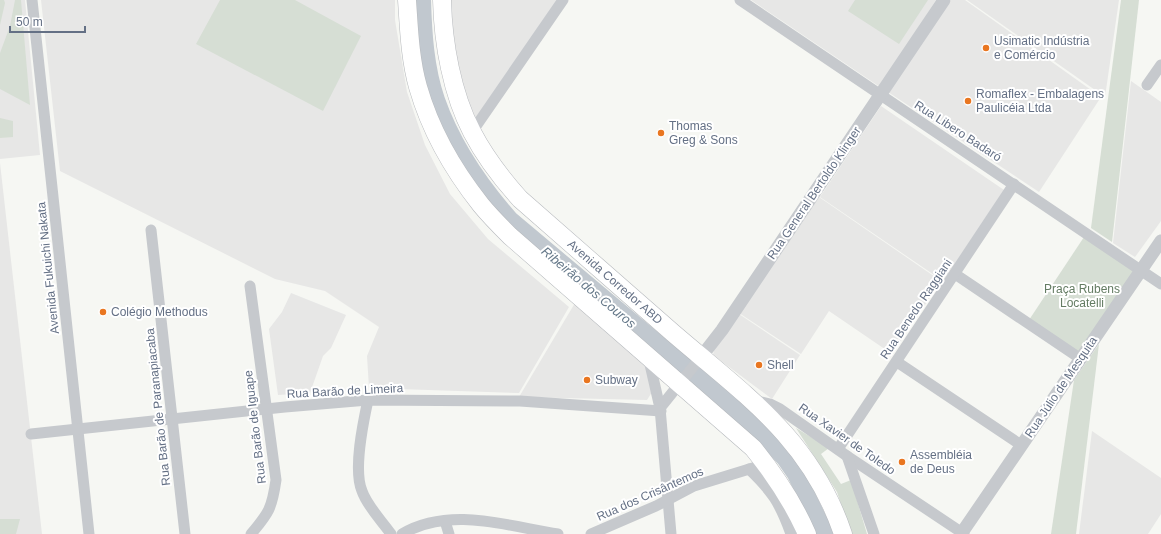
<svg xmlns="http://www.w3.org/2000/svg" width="1161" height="534" font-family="Helvetica,sans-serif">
<rect width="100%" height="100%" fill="#f6f7f3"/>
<g fill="#e7e7e6">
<path d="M 0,0 L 25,0 L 40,155 L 0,159 Z"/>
<path d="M 41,0 L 395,0 L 395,20 L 407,92 L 425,145 L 450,194 L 488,239 L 569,307 L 519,393 L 369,388 L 367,356 L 379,327 L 325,291 L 275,279 L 60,171 Z"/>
<path d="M 448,0 L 557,0 L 475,119 L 461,83 Z"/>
<path d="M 751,0 L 936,0 L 880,87 Z"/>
<path d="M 951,0 L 965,0 L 1101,97 L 1039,192 L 888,92 Z"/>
<path d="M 967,0 L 1119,0 L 1105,97 Z"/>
<path d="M 1131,81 L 1161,102 L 1161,221 L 1135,257 L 1113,243 Z"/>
<path d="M 881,106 L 1004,190 L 943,281 L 820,197 Z"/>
<path d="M 0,163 L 42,534 L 0,534 Z"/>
<path d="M 819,197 L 941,281 L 892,354 L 829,311 L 801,354 L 739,313 Z"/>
<path d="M 291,293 L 346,315 L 331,348 L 323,356 L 310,393 L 278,395 L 269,329 L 282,312 Z"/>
<path d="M 575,303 L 647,363 L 652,392 L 647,400 L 519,397 Z"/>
<path d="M 739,314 L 800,355 L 772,399 L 713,355 L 715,345 Z"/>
<path d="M 1092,431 L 1161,478 L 1161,514 L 1148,534 L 1079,534 Z"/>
</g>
<g fill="#d6ded4">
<path d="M 0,0 L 4,0 L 5,3 L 0,25 Z"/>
<path d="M 15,0 L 21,0 L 30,105 L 0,89 L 0,53 L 10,26 Z"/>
<path d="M 220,0 L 295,0 L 361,36 L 323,111 L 196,44 Z"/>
<path d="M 855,0 L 928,0 L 899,44 L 848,11 Z"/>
<path d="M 1121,0 L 1139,0 L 1112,242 L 1091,228 Z"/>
<path d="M 0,118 L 13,121 L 13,137 L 0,138 Z"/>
<path d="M 1084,237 L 1134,271 L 1080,353 L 1029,320 Z"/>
<path d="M 1099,344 L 1076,534 L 1051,534 L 1074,380 Z"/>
<path d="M 796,428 L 829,448 L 821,454 L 841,484 L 851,480 L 867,534 L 851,534 L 837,492 Z"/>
<path d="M 0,519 L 20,519 L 16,534 L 0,534 Z"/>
</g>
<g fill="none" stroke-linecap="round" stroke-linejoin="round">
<path stroke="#c1c8cf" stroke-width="18" d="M 422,0 C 423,33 425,68 436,100 C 451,143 480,186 510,220 L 720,396 L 762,434 L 785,458 L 796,474 L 825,534"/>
<g stroke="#b6b9bd" stroke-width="19">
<g id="trunk">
<path d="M 407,0 C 409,29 410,59 418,87 C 430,129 454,171 481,205 C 490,216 500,226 510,236 L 753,448 C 775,475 793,502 807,534"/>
<path d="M 442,0 C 443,43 452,94 472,132 C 485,157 502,179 520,199 C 571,244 622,288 673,333 C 745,395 811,439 843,534"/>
</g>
</g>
<g stroke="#c6c9cd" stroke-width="11">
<path d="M 32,0 L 89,534"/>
<path d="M 740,0 L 1161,284"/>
<path d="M 1147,85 L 1161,65"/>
<path d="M 472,132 L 563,0"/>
<path d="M 151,230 L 185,534"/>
<path d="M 955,274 L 1081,359"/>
<path d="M 250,286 L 276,480 C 272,508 269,513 251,534"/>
<path d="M 649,360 L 660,408 L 671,534"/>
<path d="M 897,362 L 1021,445"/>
<path d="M 368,400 C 363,423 353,470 362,491 C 367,506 382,521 391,534"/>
<path d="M 753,400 L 770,404 L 780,409 L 847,456 L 964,534"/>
<path d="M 660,408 L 701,357"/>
<path d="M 31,434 L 285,407 L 368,400 L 520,401 L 661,411"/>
<path d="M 838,449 L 1014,184"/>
<path d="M 847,456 L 874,534"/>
<path d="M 749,469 C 772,491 780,503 791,534"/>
<path d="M 445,521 L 449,534"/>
<path d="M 402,534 C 450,506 507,526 558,534"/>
<path d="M 591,534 L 656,506 L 694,486 L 766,464"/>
</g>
<g stroke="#c6c9cd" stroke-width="13">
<path d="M 701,357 L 722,330 L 944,0"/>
<path d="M 961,534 L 1161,241"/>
</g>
<use href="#trunk" stroke="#fff" stroke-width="18"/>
</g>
<g fill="#e97620" stroke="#fff" stroke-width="1.5">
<circle cx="986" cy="48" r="4"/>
<circle cx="968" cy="101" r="4"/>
<circle cx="661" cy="133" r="4"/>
<circle cx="103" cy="312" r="4"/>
<circle cx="759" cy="365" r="4"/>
<circle cx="587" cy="380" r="4"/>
<circle cx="902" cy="462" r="4"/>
</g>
<g text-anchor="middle" stroke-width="4" stroke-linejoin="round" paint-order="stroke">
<g font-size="12" fill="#647085" stroke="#fff" text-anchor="start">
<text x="994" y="45">Usimatic Indústria<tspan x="994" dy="14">e Comércio</tspan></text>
<text x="976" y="98">Romaflex - Embalagens<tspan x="976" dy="14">Paulicéia Ltda</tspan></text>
<text x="669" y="130">Thomas<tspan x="669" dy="14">Greg &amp; Sons</tspan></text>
<text x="111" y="316">Colégio Methodus</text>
<text x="767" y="369">Shell</text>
<text x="595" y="384">Subway</text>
<text x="910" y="459">Assembléia<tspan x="910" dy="14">de Deus</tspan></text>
</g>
<g font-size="12" fill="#647085" stroke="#fff">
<text transform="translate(958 131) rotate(33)" y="4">Rua Libero Badaró</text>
<text transform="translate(814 193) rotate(-56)" y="4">Rua General Bertoldo Klinger</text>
<text transform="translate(48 268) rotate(-96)" y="4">Avenida Fukuichi Nakata</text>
<text transform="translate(615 282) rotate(41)" y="4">Avenida Corredor ABD</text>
<text transform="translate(916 309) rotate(-56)" y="4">Rua Benedo Raggiani</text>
<text transform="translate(1061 387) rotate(-56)" y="4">Rua Júlio de Mesquita</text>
<text transform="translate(345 391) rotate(-3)" y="4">Rua Barão de Limeira</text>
<text transform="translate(158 407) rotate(-96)" y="4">Rua Barão de Paranapiacaba</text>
<text transform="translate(255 427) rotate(-97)" y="4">Rua Barão de Iguape</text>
<text transform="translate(847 439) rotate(35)" y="4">Rua Xavier de Toledo</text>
<text transform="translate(650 494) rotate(-24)" y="4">Rua dos Crisântemos</text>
</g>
<g font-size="12" fill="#647c63" stroke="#fff">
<text x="1082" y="293">Praça Rubens<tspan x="1082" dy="14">Locatelli</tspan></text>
</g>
<g font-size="13" font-style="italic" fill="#657889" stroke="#fff">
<text transform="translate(589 287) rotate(40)" y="5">Ribeirão dos Couros</text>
</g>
</g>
<path d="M10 26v6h75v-6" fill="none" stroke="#647085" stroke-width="2"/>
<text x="16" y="26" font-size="12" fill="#647085" stroke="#ffffff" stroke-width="3" paint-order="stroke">50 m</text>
</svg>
